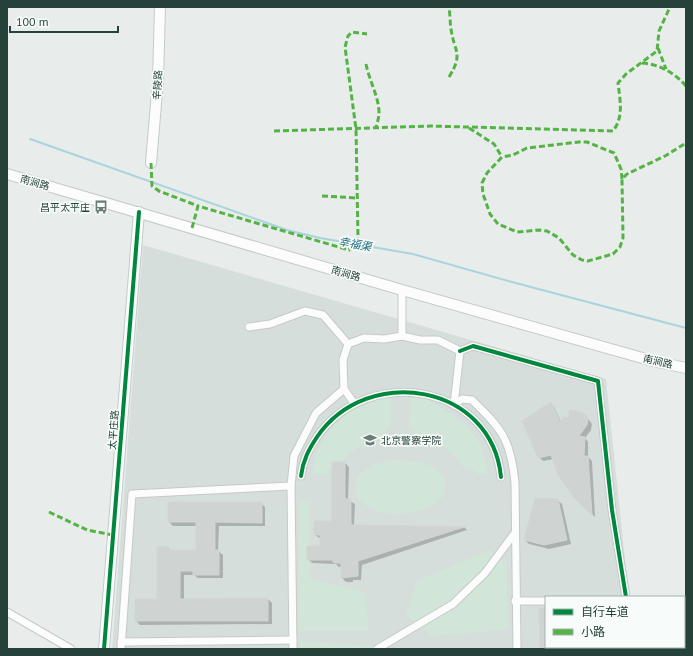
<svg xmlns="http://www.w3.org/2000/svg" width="693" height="656" font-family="'PT Sans','Noto Sans SC',sans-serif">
<rect width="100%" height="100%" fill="#e8edeb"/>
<path fill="#d6dedb" d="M 143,245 L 606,379 L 629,597 L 546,597 L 546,647 L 634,647 L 634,649 L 112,649 Z"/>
<g fill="#d1e6d8">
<path d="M 391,397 L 391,427 L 385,428 L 385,438 C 363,441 348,452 335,469 L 329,470 L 326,474 L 312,474 C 315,447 332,421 356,407 C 367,401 379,399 391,397 Z"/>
<path d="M 410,397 L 429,400 L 466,424 L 482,447 L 488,474 L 476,474 L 473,469 L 464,468 C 450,446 441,444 415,438 L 415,429 L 409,429 Z"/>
<path d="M 392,460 C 412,460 438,461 446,483 L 442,498 C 423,517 366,523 355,491 L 358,476 L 372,465 Z"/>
<path d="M 310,501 L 310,579 L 366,592 L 368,631 L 299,631 L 299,502 Z"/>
<path d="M 488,551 L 506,560 L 508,629 L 432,636 L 406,615 L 417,581 Z"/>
<path d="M 300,641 L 390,648 L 390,649 L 300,649 Z"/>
</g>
<g fill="#0003">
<path d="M 550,403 L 554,407 L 561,422 L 585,415 L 592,424 L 591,430 L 585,438 L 588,442 L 588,457 L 592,461 L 595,517 L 575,497 L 554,459 L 543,461 L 539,457 Z"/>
<path d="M 345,463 L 349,467 L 348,500 L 355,504 L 354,526 L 464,527 L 467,530 L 362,565 L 361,580 L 353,580 L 353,582 L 346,582 L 342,578 L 342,567 L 339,567 L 336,564 L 312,563 L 308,559 L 321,547 L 321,539 L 315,535 L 333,522 Z"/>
<path d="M 557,500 L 562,504 L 571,544 L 549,549 L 529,544 L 525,540 Z"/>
<path d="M 261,503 L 265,507 L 265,526 L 219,526 L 218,551 L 223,555 L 223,578 L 198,578 L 194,575 L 184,575 L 184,600 L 268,599 L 272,603 L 272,624 L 140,625 L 136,621 L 158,600 L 167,547 L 171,551 L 197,551 L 197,526 L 173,526 L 169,522 Z"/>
<path d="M 546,609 L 546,647 L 601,647 L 601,649 L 541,649 Z"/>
</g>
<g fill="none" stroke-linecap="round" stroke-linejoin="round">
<path stroke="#a9d4db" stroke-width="2" d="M 30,139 L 287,230 L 320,238 L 413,254 L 512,282 L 686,328"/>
</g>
<g fill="#cfd4d2" stroke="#d1d6d4">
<path d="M 551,402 L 560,422 L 564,417 L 569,418 L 569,410 L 580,412 L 586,415 L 588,419 L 587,425 L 579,436 L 585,437 L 584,456 L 588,456 L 592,515 L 574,498 L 558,475 L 551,455 L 538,458 L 522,421 Z"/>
<path d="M 332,462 L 345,462 L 345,499 L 351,499 L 351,525 L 464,527 L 358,561 L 358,576 L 341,578 L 341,563 L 334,563 L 332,560 L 307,560 L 307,546 L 320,546 L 320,535 L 314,535 L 314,521 L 332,521 Z"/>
<path d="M 535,498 L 558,499 L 567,540 L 544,545 L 524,540 Z"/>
<path d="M 168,502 L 262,502 L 262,523 L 215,522 L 215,550 L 219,550 L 219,575 L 193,575 L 193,571 L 180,571 L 180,599 L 268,598 L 268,621 L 135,621 L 135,599 L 157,599 L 157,547 L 168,546 L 168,550 L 196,550 L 196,522 L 168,522 Z"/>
<path d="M 539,608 L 546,608 L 546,649 L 540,649 Z"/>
</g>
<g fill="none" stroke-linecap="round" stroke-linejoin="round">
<g stroke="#c5cac8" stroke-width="9">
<g id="street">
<path d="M 402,290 L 402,336"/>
<path d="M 249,327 L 270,324 L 305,311 L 323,315 L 348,344"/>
<path d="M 460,351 L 473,346 L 598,381 L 612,510 L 626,597"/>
<path d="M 354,403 L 344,389 L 343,360 L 348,344 L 364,338 L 384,339 L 402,336 L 420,340 L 438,340 L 460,351 L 454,405"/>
<path d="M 454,405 L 462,399 L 472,400 C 502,429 511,440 515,483 L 517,649"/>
<path d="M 301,476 C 303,460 309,449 317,437 C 368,363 492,384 501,477"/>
<path d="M 515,601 L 546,601"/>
<path d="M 7,612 L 71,649"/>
<path d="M 121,642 L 293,640"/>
<path d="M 630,647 L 630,649"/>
<path d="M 121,649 L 132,494 L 291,486"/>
<path d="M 293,649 L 291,486 L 294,456 L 316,413 L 344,389"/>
<path d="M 377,649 L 453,604 L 485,573 L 514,534"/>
</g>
</g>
<g stroke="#c3cbc8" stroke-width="12">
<g id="secondary">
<path d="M 151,163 L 158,80 L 160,7"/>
<path d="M 7,174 L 402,290 L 653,361 L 686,368"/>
<path d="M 104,649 L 139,212"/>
</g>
</g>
<use href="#street" stroke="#fcfcfc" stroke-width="7"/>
<use href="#secondary" stroke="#fcfcfc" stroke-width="10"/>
<g stroke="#55b346" stroke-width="3" stroke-dasharray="6 3" stroke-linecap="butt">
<path d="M 658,48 L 666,69"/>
<path d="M 642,63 C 659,64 675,73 686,86"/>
<path d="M 366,64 C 369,80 379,97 379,113 C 379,118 377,123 376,128"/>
<path d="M 449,77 C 464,53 454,52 451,29 C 450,22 450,14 449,7"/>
<path d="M 469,128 L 494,144 L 502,157"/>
<path d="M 274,131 L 431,126 L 613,131 C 624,117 620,100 618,83 L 626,74 L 657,51 L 659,31 L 670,7"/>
<path d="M 151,163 L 152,186 L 159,191 L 198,206"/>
<path d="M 622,179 L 621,169 L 614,153 L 587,142 L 579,142 L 527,148 L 513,155 L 502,157 L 487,173 L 482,183 L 483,194 L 490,214 L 498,224 L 517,232 L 539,230 L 547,231 L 559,238 L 573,255 L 582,260 L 588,261 L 613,254 L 620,247 L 623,238 L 622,179 L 627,174 L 665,156 L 686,143"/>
<path d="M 322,196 L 357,198"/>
<path d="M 192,228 L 198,206 L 349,250 L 358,238 L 356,129 L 345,47 L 348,36 L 352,32 L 367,34"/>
<path d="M 49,512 L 87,530 L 113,535"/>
</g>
<g stroke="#f7fbf9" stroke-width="6">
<g id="cycleway">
<path d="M 460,351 L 473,346 L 598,381 L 612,510 L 626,597"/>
<path d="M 301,476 C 303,460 309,449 317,437 C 368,363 492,384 501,477"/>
<path d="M 104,649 L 139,212"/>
</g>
</g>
<use href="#cycleway" stroke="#00873e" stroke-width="4"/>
</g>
<defs>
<g id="bus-bare" transform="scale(1.08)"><path d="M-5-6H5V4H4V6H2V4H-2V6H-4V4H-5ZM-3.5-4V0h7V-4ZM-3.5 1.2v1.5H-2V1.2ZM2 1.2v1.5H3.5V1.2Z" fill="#697e78" stroke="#f7fbf9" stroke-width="2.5" paint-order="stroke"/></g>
<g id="university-bare" transform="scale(1.08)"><path d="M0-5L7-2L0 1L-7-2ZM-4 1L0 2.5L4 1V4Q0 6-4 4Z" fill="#697e78" stroke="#f7fbf9" stroke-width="2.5" paint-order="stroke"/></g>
</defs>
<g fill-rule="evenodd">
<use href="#bus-bare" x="101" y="207"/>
<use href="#university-bare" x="370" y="440"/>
</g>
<g text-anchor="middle" stroke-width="3.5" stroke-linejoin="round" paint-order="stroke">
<g font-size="10" fill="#24423a" stroke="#f7fbf9">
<text transform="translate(157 85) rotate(-86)" y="4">辛陵路</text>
<text transform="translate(35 182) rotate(16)" y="4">南涧路</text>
<text transform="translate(346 273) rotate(16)" y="4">南涧路</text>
<text transform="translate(658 361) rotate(13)" y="4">南涧路</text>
<text transform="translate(113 430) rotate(-86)" y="4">太平庄路</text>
</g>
<g font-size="10" fill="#24423a" stroke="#f7fbf9" text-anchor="end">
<text x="90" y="211">昌平太平庄</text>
<text x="381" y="444" text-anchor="start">北京警察学院</text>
</g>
<g font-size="11" font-style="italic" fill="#1c6f80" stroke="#f7fbf9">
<text transform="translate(355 244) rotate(10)" y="4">幸福渠</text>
</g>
</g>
<rect width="693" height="656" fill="none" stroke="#24423a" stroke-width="16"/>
<rect x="545" y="596" width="140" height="52" fill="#f7fbf9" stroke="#a3b1ad"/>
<rect x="553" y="609" width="20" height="6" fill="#00873e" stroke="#a3b1ad"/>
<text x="581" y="616" font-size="12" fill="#24423a">自行车道</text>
<rect x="553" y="629" width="20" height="6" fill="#55b346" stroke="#a3b1ad"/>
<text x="581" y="636" font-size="12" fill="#24423a">小路</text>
<path d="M10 26v6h108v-6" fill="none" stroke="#24423a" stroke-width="2"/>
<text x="16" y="26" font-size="12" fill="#24423a" stroke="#f7fbf9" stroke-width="3" paint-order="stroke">100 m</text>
</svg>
